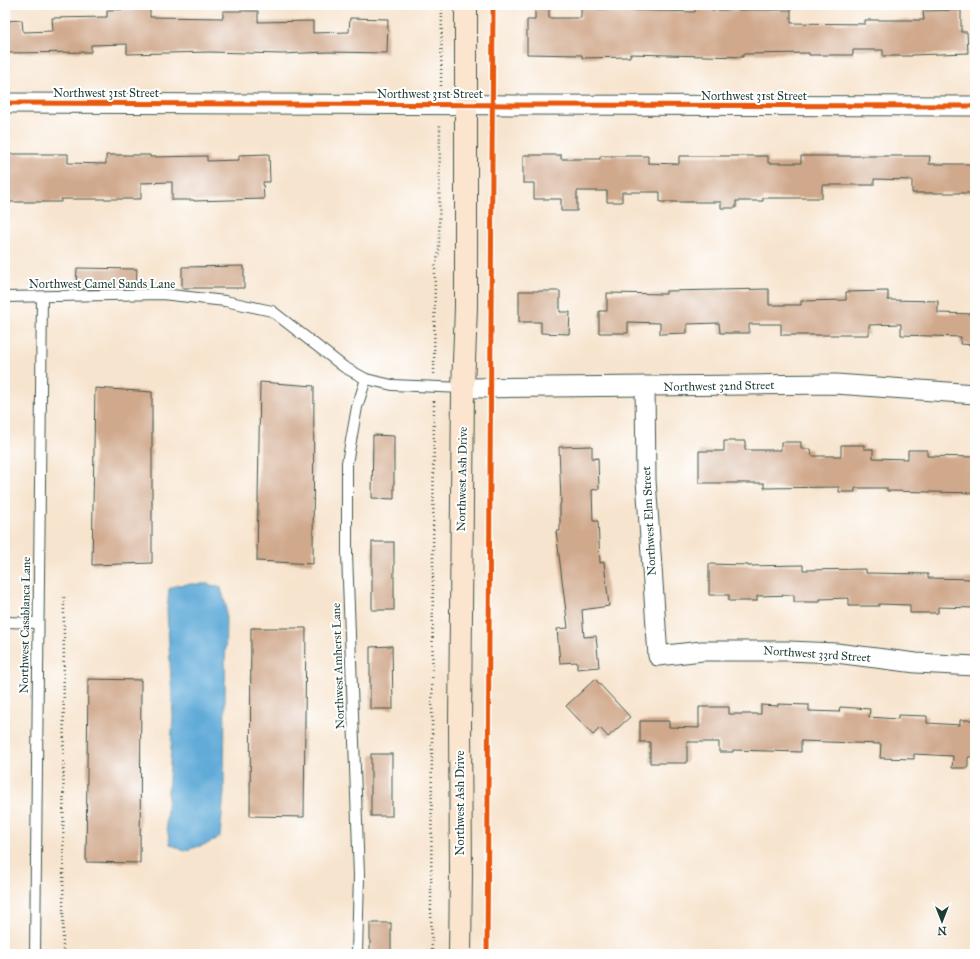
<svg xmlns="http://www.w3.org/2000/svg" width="980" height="959" font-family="'IM FELL Great Primer',serif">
<rect width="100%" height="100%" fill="#fff"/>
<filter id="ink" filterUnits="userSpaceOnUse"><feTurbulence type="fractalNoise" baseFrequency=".025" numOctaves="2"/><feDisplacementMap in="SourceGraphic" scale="8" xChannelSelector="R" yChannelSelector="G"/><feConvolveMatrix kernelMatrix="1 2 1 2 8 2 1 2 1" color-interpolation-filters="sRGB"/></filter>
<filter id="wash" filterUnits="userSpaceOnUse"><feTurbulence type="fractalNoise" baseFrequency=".012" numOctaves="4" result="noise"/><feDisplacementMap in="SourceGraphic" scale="16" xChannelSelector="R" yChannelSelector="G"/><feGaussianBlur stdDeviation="0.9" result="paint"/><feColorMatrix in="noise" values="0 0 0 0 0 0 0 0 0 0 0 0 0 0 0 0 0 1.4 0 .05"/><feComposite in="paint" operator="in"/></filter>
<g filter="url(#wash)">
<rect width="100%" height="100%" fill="#f7e4ce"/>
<path fill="#60abd8" stroke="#407486" d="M 190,584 L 208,584 L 221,588 L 226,606 L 224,793 L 220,837 L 209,843 L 184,851 L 170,844 L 166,823 L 173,716 L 167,610 L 169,589 L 177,585 Z"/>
<g id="blocks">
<g fill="#d0a88b">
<path d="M 581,5 L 597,5 L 597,9 L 625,9 L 625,10 L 695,12 L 695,5 L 712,5 L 712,10 L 791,10 L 791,23 L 865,24 L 865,20 L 924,20 L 923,11 L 961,10 L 961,32 L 967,32 L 968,53 L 912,55 L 912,56 L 883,56 L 883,50 L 853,50 L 853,55 L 809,55 L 809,53 L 743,54 L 743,57 L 630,54 L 630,57 L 582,58 L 582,55 L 527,54 L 527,20 L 535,20 L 535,8 L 549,8 L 549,18 L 581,18 Z"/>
<path d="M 150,9 L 150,17 L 223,18 L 223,11 L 258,11 L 258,22 L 313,21 L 313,33 L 349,32 L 350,18 L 388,19 L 387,53 L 328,52 L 282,54 L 209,52 L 127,54 L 127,44 L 91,45 L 91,52 L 5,53 L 5,21 L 22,20 L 23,32 L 53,31 L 52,18 L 107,17 L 107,10 Z"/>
<path d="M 5,154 L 68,154 L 68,163 L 106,164 L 106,155 L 150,155 L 150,157 L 207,156 L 207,161 L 239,160 L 239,155 L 269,154 L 270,182 L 263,182 L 264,199 L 194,201 L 194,200 L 172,200 L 172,182 L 141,183 L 141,199 L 61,199 L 61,202 L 5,202 Z"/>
<path d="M 523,155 L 561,155 L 561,159 L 600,159 L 600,156 L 648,156 L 648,163 L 679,164 L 679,156 L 768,156 L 768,163 L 801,163 L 801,156 L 930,156 L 929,164 L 975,164 L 975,193 L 912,193 L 912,180 L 874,179 L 874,185 L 822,185 L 822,198 L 763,198 L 763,201 L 736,201 L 736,208 L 721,208 L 721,202 L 660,202 L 660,192 L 622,192 L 622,202 L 607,202 L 607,191 L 577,191 L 577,211 L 561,211 L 561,199 L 534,199 L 534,183 L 523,183 Z"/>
<path d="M 244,266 L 244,288 L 182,288 L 182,267 Z"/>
<path d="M 77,268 L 137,269 L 136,288 L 76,289 Z"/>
<path d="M 769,289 L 769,305 L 801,305 L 801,301 L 846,300 L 846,292 L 888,291 L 888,300 L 938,301 L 938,313 L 975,314 L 975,345 L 960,344 L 961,337 L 901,335 L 901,324 L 869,325 L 869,335 L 781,335 L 781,324 L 749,324 L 749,333 L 720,333 L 719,323 L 687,324 L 687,333 L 660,334 L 660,323 L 628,322 L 628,333 L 599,333 L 599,311 L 607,311 L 607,293 L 666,294 L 666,291 Z"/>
<path d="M 519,291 L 560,291 L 560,312 L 570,312 L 569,334 L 541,333 L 541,322 L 519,322 Z"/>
<path d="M 260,382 L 314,386 L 313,564 L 257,561 Z"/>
<path d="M 95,388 L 152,392 L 152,563 L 92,565 Z"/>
<path d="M 373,435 L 394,436 L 394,499 L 372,498 Z"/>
<path d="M 724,441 L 745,441 L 745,450 L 781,450 L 781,442 L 801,442 L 801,449 L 811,449 L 812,456 L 841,456 L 841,445 L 864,445 L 864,449 L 873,449 L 873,458 L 908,459 L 908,450 L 927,450 L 927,456 L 975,457 L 975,493 L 887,491 L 887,488 L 855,488 L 855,492 L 839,492 L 839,487 L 764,488 L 764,483 L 699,483 L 699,451 L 724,451 Z"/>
<path d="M 592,446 L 592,459 L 598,458 L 599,489 L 592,490 L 593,521 L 598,521 L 600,563 L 604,562 L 609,606 L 582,610 L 584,637 L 596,636 L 599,667 L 577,669 L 577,662 L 560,663 L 557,629 L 568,628 L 556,531 L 560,531 L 560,504 L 561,503 L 559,447 Z"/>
<rect x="372" y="542" width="22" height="68"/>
<path d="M 709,564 L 748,565 L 748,566 L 803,565 L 803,570 L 866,569 L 866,573 L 928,574 L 928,578 L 975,579 L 975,608 L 938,607 L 938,613 L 910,613 L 910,605 L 879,604 L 879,606 L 849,606 L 849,598 L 820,599 L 820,602 L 794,602 L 794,595 L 757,596 L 757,601 L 729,601 L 729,595 L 709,595 Z"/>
<path d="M 251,628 L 306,628 L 304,817 L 250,816 Z"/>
<path d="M 392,646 L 393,709 L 370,709 L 370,647 Z"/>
<path d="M 88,679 L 141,680 L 140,863 L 86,862 Z"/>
<path d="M 595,679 L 630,717 L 608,737 L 600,728 L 593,735 L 566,706 Z"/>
<path d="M 778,704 L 809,705 L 809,711 L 839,712 L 840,707 L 870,709 L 869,717 L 898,719 L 898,715 L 927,716 L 927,723 L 960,725 L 960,720 L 975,720 L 975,757 L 968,757 L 968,768 L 952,768 L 953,756 L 914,754 L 914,759 L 880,758 L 881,744 L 801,741 L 801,752 L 733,750 L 733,752 L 719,752 L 719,742 L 687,742 L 687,763 L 650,763 L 650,742 L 640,742 L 640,721 L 669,721 L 669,727 L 699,728 L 699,707 L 729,707 L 729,714 L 761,714 L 761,705 L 778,706 Z"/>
<rect x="371" y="754" width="21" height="62"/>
<rect x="370" y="923" width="21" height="31"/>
</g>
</g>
</g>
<g filter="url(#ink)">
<use href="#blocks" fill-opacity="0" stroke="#3f564b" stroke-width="1"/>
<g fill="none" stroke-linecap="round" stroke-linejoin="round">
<g stroke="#3f564b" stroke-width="12">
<g id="lane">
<path d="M 5,297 L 162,294 L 225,301 L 272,311 L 344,367 L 366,379 L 392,385 L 463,388"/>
<path d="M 5,622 L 38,623"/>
<path d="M 35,954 L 42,297"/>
<path d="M 357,954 L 359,875 L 347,554 L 347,463 L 357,407 L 366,379"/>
</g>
</g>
<g stroke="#3f564b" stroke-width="21">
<g id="street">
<path d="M 5,103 C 328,104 652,106 975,106"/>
<path d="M 645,386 L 646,480 L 658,656 L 702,651 L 788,651 L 836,653 L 916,663 L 975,666"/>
<path d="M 463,388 L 836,384 L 975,394"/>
</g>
</g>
<g stroke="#3f564b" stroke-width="24">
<path id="secondary" d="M 460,954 L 461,874 L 460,725 L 463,388 L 466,307 L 466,5"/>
</g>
<g stroke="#3f564b" stroke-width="2.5" stroke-dasharray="1 3" stroke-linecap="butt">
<path d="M 441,86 L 442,5"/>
<path d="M 434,374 L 435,267 L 439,252 L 440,123"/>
<path d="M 63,954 L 64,595"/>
<path d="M 432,954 L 431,908 L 434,401"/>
</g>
<use href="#lane" stroke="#fff" stroke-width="10"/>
<use href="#street" stroke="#fff" stroke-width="19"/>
<use href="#secondary" stroke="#fce5cf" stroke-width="22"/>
<g stroke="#fff" stroke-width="8">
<g id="cycleway">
<path d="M 5,103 C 328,104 652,106 975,106"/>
<path d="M 487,954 L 493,5"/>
</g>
</g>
<use href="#cycleway" stroke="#e8590c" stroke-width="5"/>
</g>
</g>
<g text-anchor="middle" stroke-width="4" stroke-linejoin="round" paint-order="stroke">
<g font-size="12" fill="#1f3d34" stroke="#fff">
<text x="106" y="97">Northwest 31st Street</text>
<text x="430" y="98">Northwest 31st Street</text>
<text x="754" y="100">Northwest 31st Street</text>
<text x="102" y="288">Northwest Camel Sands Lane</text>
<text transform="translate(719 386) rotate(-1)" y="4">Northwest 32nd Street</text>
<text transform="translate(462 479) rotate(-89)" y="4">Northwest Ash Drive</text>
<text transform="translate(649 521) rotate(-93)" y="4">Northwest Elm Street</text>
<text transform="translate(25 625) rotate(-89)" y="4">Northwest Casablanca Lane</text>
<text transform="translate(817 654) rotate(4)" y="4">Northwest 33rd Street</text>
<text transform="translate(338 666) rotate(-92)" y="4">Northwest Amherst Lane</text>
<text transform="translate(460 803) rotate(-90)" y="4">Northwest Ash Drive</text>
</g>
</g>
<rect width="980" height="959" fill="none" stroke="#fff" stroke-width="20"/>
<g transform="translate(942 921) rotate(180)" stroke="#ffffff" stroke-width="3" paint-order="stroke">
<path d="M0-3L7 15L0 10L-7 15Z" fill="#1f3d34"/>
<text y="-6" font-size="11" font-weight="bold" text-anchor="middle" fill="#1f3d34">N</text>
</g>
</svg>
